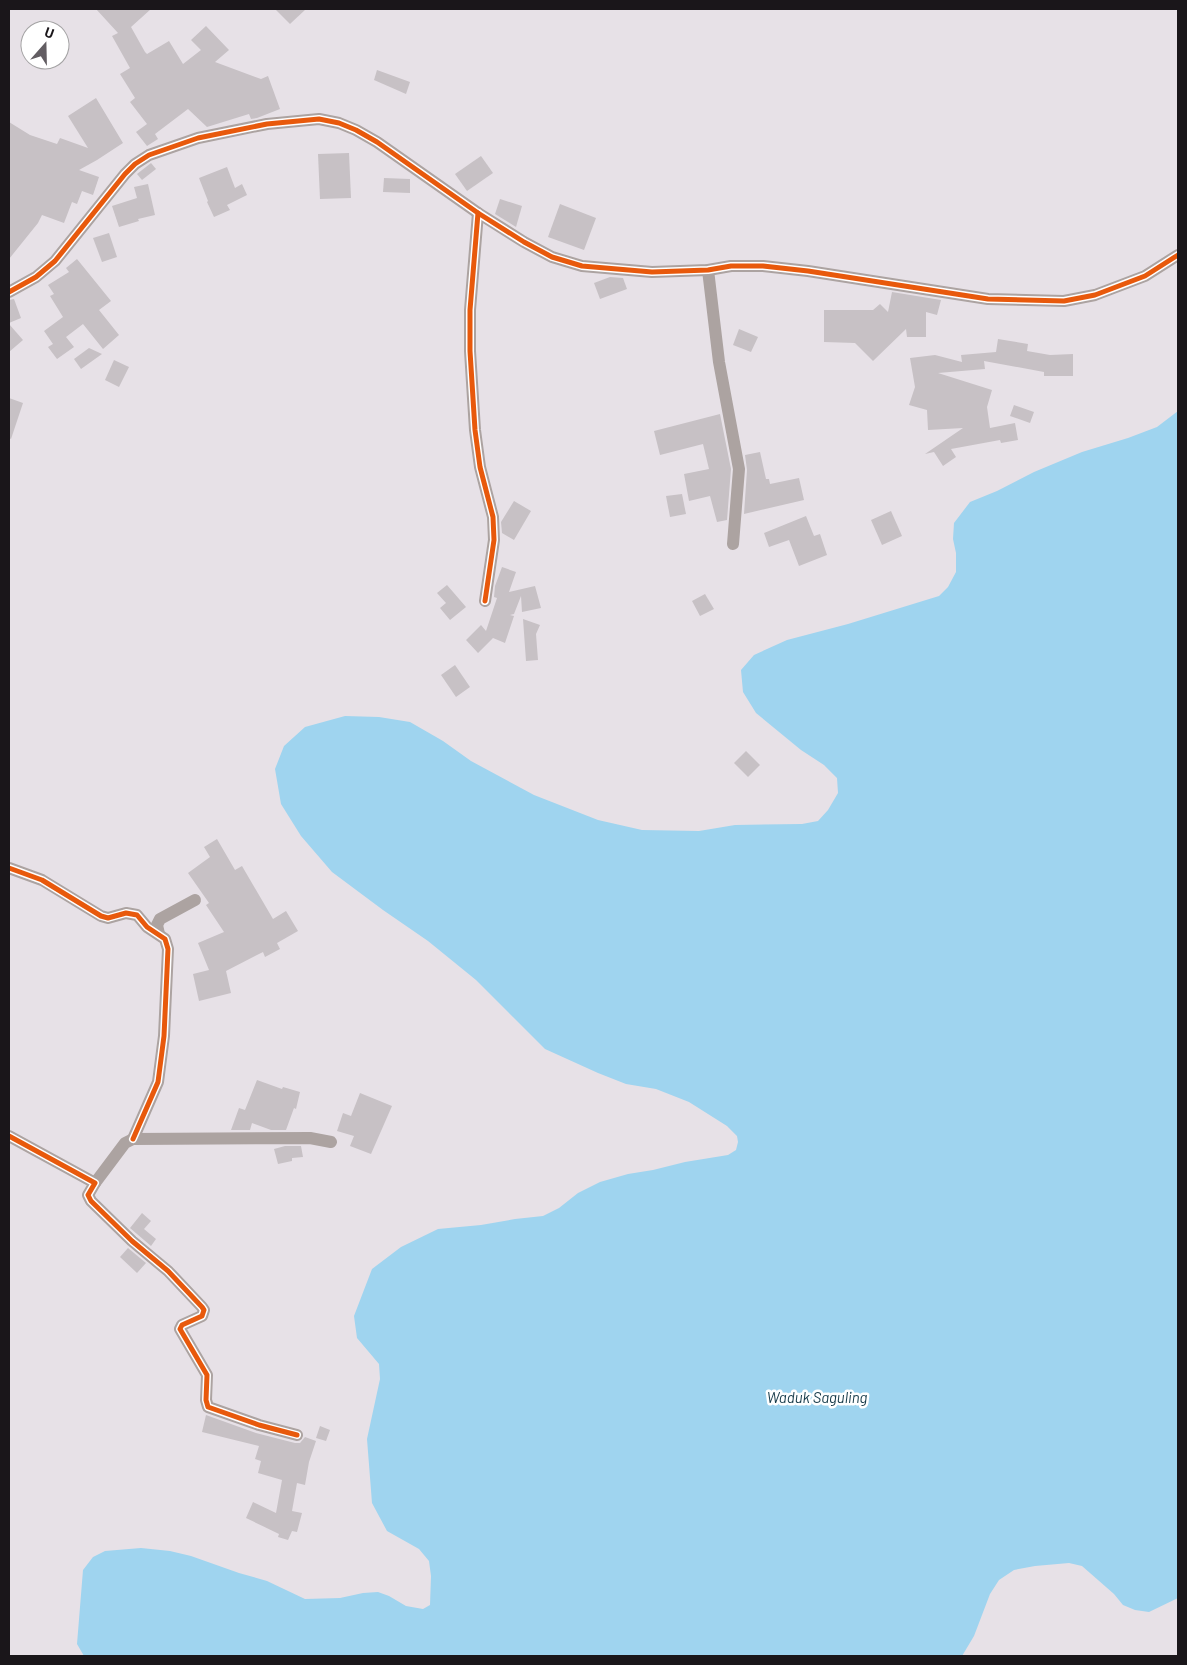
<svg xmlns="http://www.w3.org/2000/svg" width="1187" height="1665" font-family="Barlow,sans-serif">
<rect width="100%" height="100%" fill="#e7e1e7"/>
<path fill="#9fd4ef" d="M 1178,411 L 1178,1598 L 1149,1612 L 1135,1610 L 1123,1605 L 1114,1594 L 1082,1566 L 1069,1563 L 1035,1566 L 1014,1570 L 999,1580 L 990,1594 L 974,1636 L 962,1656 L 84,1656 L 77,1644 L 83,1570 L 93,1557 L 105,1551 L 141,1548 L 170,1551 L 191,1556 L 239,1573 L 267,1581 L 305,1599 L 340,1598 L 363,1593 L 378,1592 L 389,1596 L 406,1606 L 423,1609 L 430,1605 L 431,1576 L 429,1561 L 419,1549 L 387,1531 L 372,1503 L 367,1439 L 380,1379 L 379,1364 L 357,1338 L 354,1316 L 372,1269 L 401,1247 L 438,1229 L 481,1225 L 515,1219 L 543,1216 L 559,1208 L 578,1193 L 600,1182 L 628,1174 L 653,1170 L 685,1162 L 728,1155 L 736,1150 L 738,1142 L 737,1136 L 727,1126 L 689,1102 L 656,1089 L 626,1084 L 598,1073 L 545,1049 L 476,980 L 428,941 L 383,910 L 332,872 L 301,836 L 281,804 L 275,769 L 284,746 L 305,727 L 345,716 L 379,717 L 410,722 L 443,741 L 471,761 L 534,795 L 598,820 L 642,830 L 699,831 L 735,825 L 802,824 L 818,821 L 828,810 L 838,793 L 837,778 L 824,765 L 801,750 L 756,713 L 743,692 L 741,670 L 754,655 L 787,640 L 848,624 L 939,596 L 948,587 L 956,572 L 956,553 L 953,539 L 954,523 L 970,502 L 997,491 L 1034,472 L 1082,452 L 1128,438 L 1157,427 Z"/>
<g fill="#c7c1c5">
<path d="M 96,9 L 151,9 L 131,27 L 145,52 L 147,54 L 169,41 L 183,64 L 201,50 L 191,40 L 206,26 L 229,50 L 215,62 L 261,79 L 268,76 L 280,109 L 257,118 L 251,119 L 249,114 L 207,127 L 188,109 L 155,134 L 158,139 L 147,146 L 136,132 L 147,124 L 130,102 L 135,98 L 120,74 L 130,68 L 112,36 L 118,33 Z"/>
<path d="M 275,9 L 306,9 L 290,24 Z"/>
<path d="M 377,70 L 410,82 L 406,94 L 374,80 Z"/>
<path d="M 96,98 L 123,143 L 97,160 L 79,170 L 99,177 L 93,195 L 82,191 L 77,204 L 72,202 L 64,223 L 42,215 L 38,223 L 9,259 L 9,122 L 30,135 L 57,144 L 60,138 L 88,148 L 68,116 Z"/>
<path d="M 349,153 L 351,198 L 320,199 L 318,154 Z"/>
<path d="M 481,156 L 493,173 L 467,191 L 455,174 Z"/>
<path d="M 151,163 L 156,169 L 142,180 L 137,174 Z"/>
<path d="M 227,167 L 235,188 L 242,184 L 247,195 L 227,205 L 230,210 L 214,217 L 207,202 L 208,201 L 199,178 Z"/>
<path d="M 384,178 L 410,179 L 410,193 L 383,192 Z"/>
<path d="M 148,184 L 155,215 L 138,219 L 139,221 L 119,227 L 112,206 L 137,198 L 134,187 Z"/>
<path d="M 500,199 L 522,206 L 516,227 L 495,214 Z"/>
<path d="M 560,204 L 596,218 L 584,250 L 548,237 Z"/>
<path d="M 109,233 L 117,257 L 102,262 L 93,238 Z"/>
<path d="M 77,259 L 111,301 L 99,310 L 119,335 L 103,349 L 83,324 L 66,337 L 74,347 L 57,359 L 48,347 L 53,344 L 44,331 L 63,317 L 50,296 L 54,294 L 48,285 L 69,272 L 66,268 Z"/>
<path d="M 610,277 L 623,278 L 627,289 L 600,299 L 594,283 Z"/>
<path d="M 892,292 L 941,300 L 937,315 L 926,312 L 926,337 L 907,337 L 906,329 L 873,361 L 855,343 L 824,342 L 824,310 L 873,310 L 880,304 L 888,312 Z"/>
<path d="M 14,299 L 21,318 L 9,323 L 9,300 Z"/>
<path d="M 9,324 L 23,340 L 9,352 Z"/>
<path d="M 739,329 L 758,337 L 751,352 L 733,345 Z"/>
<path d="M 998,339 L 1028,344 L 1027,351 L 1050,355 L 1073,354 L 1073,376 L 1044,376 L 1044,372 L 984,361 L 985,369 L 938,373 L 992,390 L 987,407 L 990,428 L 1015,423 L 1018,440 L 1001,443 L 1000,440 L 951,449 L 956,457 L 943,466 L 934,452 L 925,454 L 963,428 L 928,430 L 927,410 L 909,405 L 915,387 L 910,358 L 935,355 L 962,362 L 961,355 L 996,352 Z"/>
<path d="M 89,348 L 102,354 L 81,369 L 74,359 Z"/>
<path d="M 114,360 L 129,367 L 119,387 L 105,380 Z"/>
<path d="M 9,398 L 23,403 L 11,439 L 9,438 Z"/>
<path d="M 1014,405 L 1034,412 L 1030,423 L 1010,416 Z"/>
<path d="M 720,414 L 731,469 L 727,520 L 717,522 L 710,496 L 689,501 L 684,474 L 709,469 L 703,444 L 660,455 L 654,431 Z"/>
<path d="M 760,452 L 766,479 L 769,479 L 770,484 L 799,478 L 804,500 L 744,514 L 747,470 L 745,455 Z"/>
<path d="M 682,494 L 686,514 L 670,517 L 666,496 Z"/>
<path d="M 514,501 L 531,511 L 514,540 L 502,533 L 501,522 Z"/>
<path d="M 891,511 L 902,536 L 882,545 L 871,520 Z"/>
<path d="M 806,516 L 814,536 L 820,534 L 827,555 L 799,566 L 789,540 L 769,547 L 764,533 Z"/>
<path d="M 502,567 L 516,572 L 509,592 L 535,586 L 541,608 L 522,612 L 521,596 L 514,614 L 510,615 L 514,616 L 505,643 L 493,638 L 478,653 L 466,640 L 481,625 L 486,631 L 497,598 L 494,597 L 495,586 Z"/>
<path d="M 447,585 L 466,607 L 450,620 L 440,608 L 446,603 L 437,593 Z"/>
<path d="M 705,594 L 714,609 L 700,616 L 692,601 Z"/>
<path d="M 523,619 L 540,625 L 536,634 L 538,660 L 526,661 Z"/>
<path d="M 455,665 L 470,687 L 456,697 L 441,675 Z"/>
<path d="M 746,751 L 760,765 L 748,777 L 734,763 Z"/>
<path d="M 217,839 L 235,870 L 242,866 L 273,919 L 286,911 L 298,931 L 277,943 L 280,949 L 265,957 L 263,952 L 226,971 L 231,993 L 199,1001 L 193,974 L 209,970 L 198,943 L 224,932 L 206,905 L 209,903 L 188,873 L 210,857 L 204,847 Z"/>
<path d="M 257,1080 L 282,1089 L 283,1087 L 300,1092 L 296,1109 L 294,1108 L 286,1130 L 271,1130 L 252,1123 L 250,1130 L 231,1130 L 239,1108 L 245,1110 Z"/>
<path d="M 360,1093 L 392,1106 L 371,1154 L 350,1146 L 354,1136 L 337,1131 L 343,1113 L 351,1116 Z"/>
<path d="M 285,1146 L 301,1146 L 303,1157 L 292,1158 L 292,1161 L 278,1164 L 274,1149 Z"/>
<path d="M 142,1213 L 151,1221 L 144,1229 L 156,1239 L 151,1246 L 130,1228 Z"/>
<path d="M 128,1248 L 146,1263 L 137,1273 L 120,1257 Z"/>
<path d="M 206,1415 L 256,1433 L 295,1443 L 300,1443 L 305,1437 L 316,1441 L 309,1462 L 305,1485 L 297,1483 L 292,1511 L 302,1513 L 297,1532 L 292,1531 L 288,1540 L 278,1537 L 279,1534 L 246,1518 L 253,1502 L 276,1513 L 282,1480 L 258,1473 L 261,1461 L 255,1459 L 259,1446 L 202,1432 Z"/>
<path d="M 320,1426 L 330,1430 L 326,1441 L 316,1438 Z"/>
</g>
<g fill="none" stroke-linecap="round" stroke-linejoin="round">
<g stroke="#aca3a1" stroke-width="12">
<path d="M 478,213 L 470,310 L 470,351 L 475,430 L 480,467 L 493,517 L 494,540 L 485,601"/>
<path d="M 708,270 L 719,362 L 739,469 L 733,544"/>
<path d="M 9,292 L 36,277 L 55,261 L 125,174 L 135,164 L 149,155 L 198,138 L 267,124 L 319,119 L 339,123 L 356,130 L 377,142 L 478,213 L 524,242 L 552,257 L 582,266 L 652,272 L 708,270 L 731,266 L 763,266 L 808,271 L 988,299 L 1064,301 L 1095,295 L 1145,276 L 1178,255"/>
<path d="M 9,868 L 42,880 L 101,916 L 108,918 L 126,913 L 137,915 L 147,927 L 165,939 L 168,949 L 164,1036 L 158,1082 L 133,1139"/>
<path d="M 159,934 L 157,925 L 160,919 L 195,900"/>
<path d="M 9,1136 L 95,1183 L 88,1195 L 91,1201 L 132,1241 L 168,1271 L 202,1307 L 204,1310 L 202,1316 L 182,1325 L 180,1329 L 207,1375 L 206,1400 L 208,1407 L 259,1425 L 297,1435"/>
<path d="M 95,1183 L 125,1143 L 133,1139 L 310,1138 L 331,1142"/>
</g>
<g stroke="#fff" stroke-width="8">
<g id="cycleway">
<path d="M 478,213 L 470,310 L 470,351 L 475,430 L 480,467 L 493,517 L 494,540 L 485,601"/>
<path d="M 9,292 L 36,277 L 55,261 L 125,174 L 135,164 L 149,155 L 198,138 L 267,124 L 319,119 L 339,123 L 356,130 L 377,142 L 478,213 L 524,242 L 552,257 L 582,266 L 652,272 L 708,270 L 731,266 L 763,266 L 808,271 L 988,299 L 1064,301 L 1095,295 L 1145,276 L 1178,255"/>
<path d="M 9,868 L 42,880 L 101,916 L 108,918 L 126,913 L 137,915 L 147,927 L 165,939 L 168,949 L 164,1036 L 158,1082 L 133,1139"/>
<path d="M 9,1136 L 95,1183 L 88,1195 L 91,1201 L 132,1241 L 168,1271 L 202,1307 L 204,1310 L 202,1316 L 182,1325 L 180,1329 L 207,1375 L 206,1400 L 208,1407 L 259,1425 L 297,1435"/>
</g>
</g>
<use href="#cycleway" stroke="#e8590c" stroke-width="5"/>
</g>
<g text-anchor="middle" stroke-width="5" stroke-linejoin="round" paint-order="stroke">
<g font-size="15" font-style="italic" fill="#163a49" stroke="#fff">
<text x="817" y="1403">Waduk Saguling</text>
</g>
</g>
<rect width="1187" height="1665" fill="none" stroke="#1a161a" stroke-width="20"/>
<g transform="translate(45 45) rotate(20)"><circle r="24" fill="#ffffff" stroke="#a3a2a3"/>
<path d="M0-4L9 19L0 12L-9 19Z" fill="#625d62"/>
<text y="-8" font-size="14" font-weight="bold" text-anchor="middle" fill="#1a161a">U</text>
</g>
</svg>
